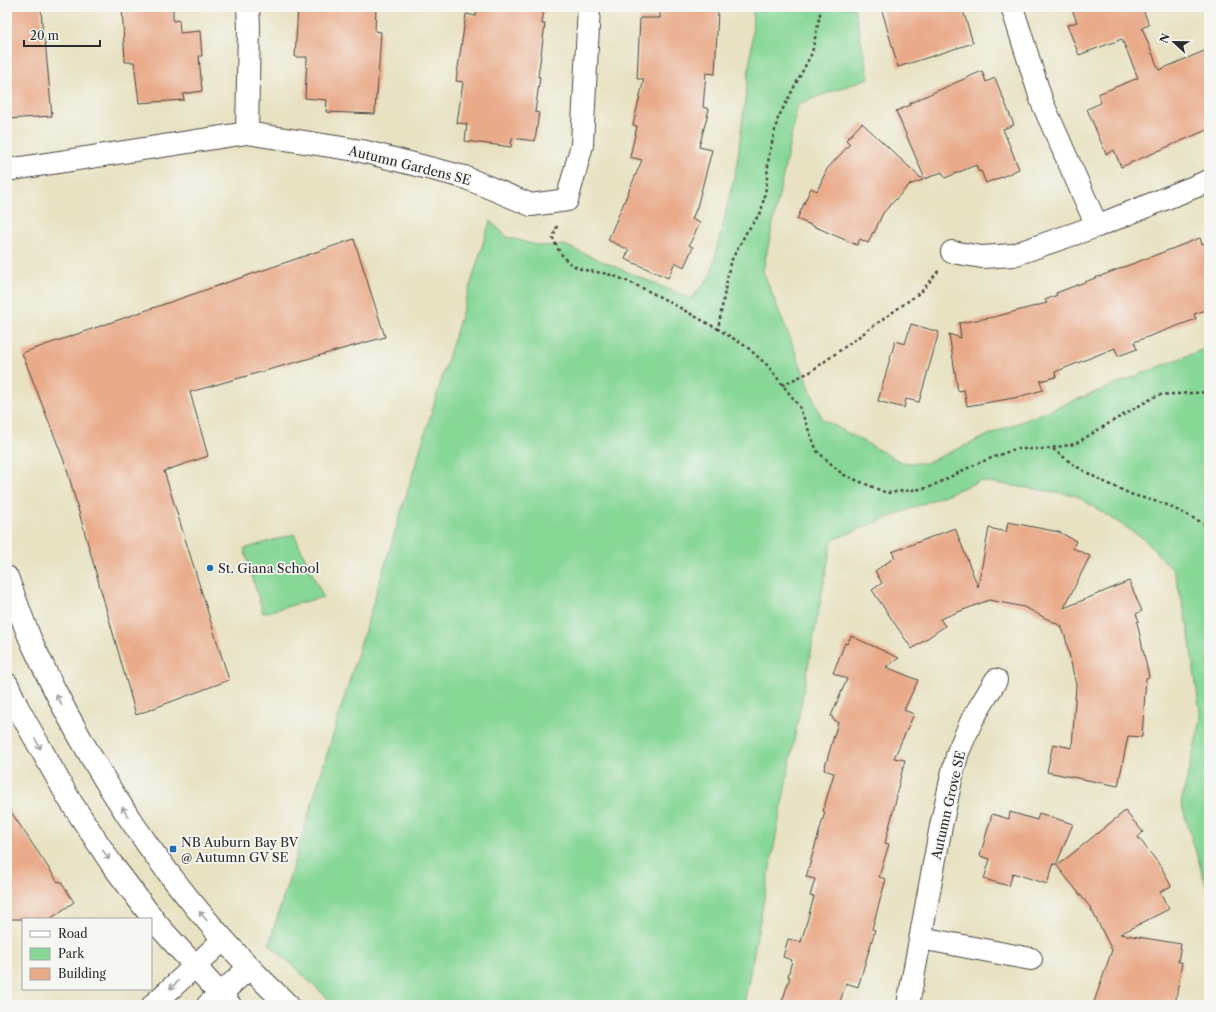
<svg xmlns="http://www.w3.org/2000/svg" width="1216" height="1012" font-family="'Libre Caslon Text',serif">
<rect width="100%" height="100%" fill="#f6f6f2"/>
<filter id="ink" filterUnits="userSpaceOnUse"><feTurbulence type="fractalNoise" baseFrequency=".025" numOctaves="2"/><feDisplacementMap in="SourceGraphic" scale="8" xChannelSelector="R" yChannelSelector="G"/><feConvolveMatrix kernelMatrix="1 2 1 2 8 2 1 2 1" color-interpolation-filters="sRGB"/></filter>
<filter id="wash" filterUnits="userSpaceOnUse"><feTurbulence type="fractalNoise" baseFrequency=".012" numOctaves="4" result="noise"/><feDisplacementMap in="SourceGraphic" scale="16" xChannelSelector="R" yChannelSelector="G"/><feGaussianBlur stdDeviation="0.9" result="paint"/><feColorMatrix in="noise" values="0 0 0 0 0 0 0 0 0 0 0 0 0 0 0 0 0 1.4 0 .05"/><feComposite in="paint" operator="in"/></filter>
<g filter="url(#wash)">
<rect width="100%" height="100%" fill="#e8e2c2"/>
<g fill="#87d797" stroke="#598161">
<path d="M 753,7 L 854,7 L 869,78 L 798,104 L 763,271 L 822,419 L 903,463 L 926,463 L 998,431 L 1209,347 L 1209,895 L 1181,803 L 1201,719 L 1187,621 L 1174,571 L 1143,538 L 1075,495 L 980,481 L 832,540 L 744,1005 L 335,1005 L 269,944 L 490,221 L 507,237 L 540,246 L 564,245 L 691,299 L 710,276 L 723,225 L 737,164 L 752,44 Z"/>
<path d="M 294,534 L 323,597 L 263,613 L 244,549 Z"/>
</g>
<g id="blocks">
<g fill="#e9aa89">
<path d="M 7,7 L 41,7 L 43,40 L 45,40 L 52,116 L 7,119 Z"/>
<path d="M 122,7 L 173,7 L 173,21 L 179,20 L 180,33 L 200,31 L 202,56 L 199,56 L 202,91 L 183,94 L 184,100 L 139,103 L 134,62 L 125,62 Z"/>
<path d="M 298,7 L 376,7 L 375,31 L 381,32 L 377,95 L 376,95 L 375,114 L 326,112 L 327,100 L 305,98 L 307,57 L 295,57 Z"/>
<path d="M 477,7 L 544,7 L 542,24 L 545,24 L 538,77 L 540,77 L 535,112 L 539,113 L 535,141 L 512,138 L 511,147 L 465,141 L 467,124 L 457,123 L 463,82 L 456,81 L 466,14 L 476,16 Z"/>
<path d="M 881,7 L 962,7 L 973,43 L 898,67 Z"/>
<path d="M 1071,7 L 1142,7 L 1149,25 L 1142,28 L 1159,70 L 1209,49 L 1209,129 L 1121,167 L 1114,150 L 1106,154 L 1087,109 L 1101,103 L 1098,94 L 1138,78 L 1122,39 L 1079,55 L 1067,25 L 1077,22 Z"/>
<path d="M 660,9 L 718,10 L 715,74 L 706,73 L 703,107 L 709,109 L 699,147 L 712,150 L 697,207 L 692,219 L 700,223 L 689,245 L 693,247 L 684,267 L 675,262 L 668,278 L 625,259 L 629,250 L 608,240 L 642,160 L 630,157 L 637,126 L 633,125 L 644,79 L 637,79 L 640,18 L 660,18 Z"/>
<path d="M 982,71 L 986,82 L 995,78 L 1014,125 L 1003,129 L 1019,169 L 993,181 L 993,180 L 986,183 L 981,171 L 979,172 L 976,165 L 945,178 L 942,172 L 925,179 L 896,111 L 911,105 L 910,103 Z"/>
<path d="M 862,123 L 923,180 L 909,185 L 883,213 L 874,233 L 873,232 L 868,243 L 860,239 L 857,245 L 797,219 L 811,188 L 817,191 L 827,169 L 850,144 L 846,140 Z"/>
<path d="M 1200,238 L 1202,244 L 1209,242 L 1209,309 L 1194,314 L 1196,319 L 1134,342 L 1137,349 L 1118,356 L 1115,348 L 1055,372 L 1056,377 L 1040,381 L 1043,390 L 1014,398 L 967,406 L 964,390 L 958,391 L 949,334 L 961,338 L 959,323 L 994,317 L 1047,303 L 1045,300 L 1057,295 L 1056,293 Z"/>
<path d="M 354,239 L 385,337 L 190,392 L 208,456 L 164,471 L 229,680 L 136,715 L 66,466 L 22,353 Z"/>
<path d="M 911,324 L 939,332 L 919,402 L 906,399 L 904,408 L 878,401 L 895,341 L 905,344 Z"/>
<path d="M 1008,522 L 1059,532 L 1076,541 L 1073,548 L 1090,556 L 1064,608 L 1129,581 L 1142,611 L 1136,614 L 1139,621 L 1137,622 L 1149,677 L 1146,678 L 1142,737 L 1128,736 L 1118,786 L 1047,772 L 1053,744 L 1072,748 L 1076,685 L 1065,636 L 1061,626 L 1024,607 L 989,600 L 940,619 L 945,626 L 912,649 L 872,590 L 882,583 L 875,571 L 895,557 L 892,552 L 955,528 L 978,587 L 989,528 L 1006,532 Z"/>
<path d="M 851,636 L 899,658 L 886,667 L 918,680 L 904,710 L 914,714 L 894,758 L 905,760 L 896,795 L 897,796 L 885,843 L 889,844 L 879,877 L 886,879 L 872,929 L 875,930 L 858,987 L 846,983 L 839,1005 L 783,1005 L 784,1002 L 782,1002 L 790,977 L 788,977 L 792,960 L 783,957 L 788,939 L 801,942 L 814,897 L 810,896 L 815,879 L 806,877 L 825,812 L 823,811 L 834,773 L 824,770 L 838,722 L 832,719 L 833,717 L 831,716 L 847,679 L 833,673 L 845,643 L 847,644 Z"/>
<path d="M 7,806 L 58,882 L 60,881 L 74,902 L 50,919 L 7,919 Z"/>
<path d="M 1125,811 L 1143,832 L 1138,837 L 1162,868 L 1171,886 L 1160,892 L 1169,909 L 1120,934 L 1181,944 L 1178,962 L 1182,962 L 1175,1005 L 1093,1005 L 1112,950 L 1090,907 L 1057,866 Z"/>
<path d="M 1010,812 L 1037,820 L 1039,813 L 1073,824 L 1056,865 L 1054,863 L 1047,884 L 1013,873 L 1009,886 L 984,879 L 990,859 L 980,856 L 992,814 L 1009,819 Z"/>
</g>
</g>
</g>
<g filter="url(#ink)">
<use href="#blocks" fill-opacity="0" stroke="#474642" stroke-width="1"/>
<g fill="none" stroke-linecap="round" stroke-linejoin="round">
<g stroke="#474642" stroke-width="24">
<g id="street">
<path d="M 1012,7 L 1042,102 L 1097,226 L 1209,181"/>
<path d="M 247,133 L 249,27 L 248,7"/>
<path d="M 7,170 L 247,133 L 362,151 L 464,177 L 531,205 L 567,200 L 582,145 L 589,7"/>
<path d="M 952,252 L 982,257 L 1013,255 L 1097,226"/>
<path d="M 921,938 L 1031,959"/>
<path d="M 153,1005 L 223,940"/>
<path d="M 208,1005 L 249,968"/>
<path d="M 908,1005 L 941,826 L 953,771 L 958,752 L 972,720 L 996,680"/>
</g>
</g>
<g stroke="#474642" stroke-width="24">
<g id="secondary">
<path d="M 7,577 C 16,600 23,623 33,645 C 95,780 179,904 288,1005"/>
<path d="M 7,684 L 18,708 L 69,799 L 111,863 L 157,924 L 230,1005"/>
</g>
</g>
<g stroke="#474642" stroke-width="2.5" stroke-dasharray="3 3" stroke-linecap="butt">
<path d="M 818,7 L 820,14 L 812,53 L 778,118 L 769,155 L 766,188 L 761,212 L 746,233 L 730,263 L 718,329 L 747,347 L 768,366 L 799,406 L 817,451 L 842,474 L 887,493 L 928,488 L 976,464 L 1015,449 L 1045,449 L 1075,444 L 1116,419 L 1158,395 L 1209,392"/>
<path d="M 557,226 L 553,238 C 556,246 561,255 567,261 C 582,274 598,270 614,276 C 650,289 684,311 718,329"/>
<path d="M 782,385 L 810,372 L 922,291 L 939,270"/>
<path d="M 1053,449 L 1074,465 L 1100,480 L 1133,495 L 1165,504 L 1209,526"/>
</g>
<use href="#street" stroke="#fff" stroke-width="22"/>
<use href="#secondary" stroke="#fff" stroke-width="22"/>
</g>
<defs><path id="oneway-shaft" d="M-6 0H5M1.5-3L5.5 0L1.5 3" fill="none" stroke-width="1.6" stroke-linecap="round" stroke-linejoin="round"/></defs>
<g stroke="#a0a0a0">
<use href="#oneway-shaft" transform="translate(59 700) rotate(-118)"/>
<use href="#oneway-shaft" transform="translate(38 744) rotate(61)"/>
<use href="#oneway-shaft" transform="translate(125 812) rotate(-123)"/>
<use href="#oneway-shaft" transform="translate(106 855) rotate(56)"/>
<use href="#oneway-shaft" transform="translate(203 916) rotate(-130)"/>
<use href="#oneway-shaft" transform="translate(174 985) rotate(137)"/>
</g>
</g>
<g fill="#1f6fb2" stroke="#f6f6f2" stroke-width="1.5">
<circle cx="210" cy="568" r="4"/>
<rect x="169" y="845" width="8" height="8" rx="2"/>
</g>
<g text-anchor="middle" stroke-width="3.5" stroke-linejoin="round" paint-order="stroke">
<g font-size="13" fill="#2b2b2b" stroke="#f6f6f2">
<text transform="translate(410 165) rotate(14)" y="5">Autumn Gardens SE</text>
<text transform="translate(948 805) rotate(-77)" y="5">Autumn Grove SE</text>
</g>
<g font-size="13" fill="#2b2b2b" stroke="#f6f6f2" text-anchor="start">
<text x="218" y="573">St. Giana School</text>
<text x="181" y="847">NB Auburn Bay BV<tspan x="181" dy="15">@ Autumn GV SE</tspan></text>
</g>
</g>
<rect width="1216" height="1012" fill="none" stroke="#f6f6f2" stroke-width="24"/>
<rect x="22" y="918" width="130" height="72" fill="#f6f6f2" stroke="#a5a5a2"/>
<rect x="30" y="931" width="20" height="6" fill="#ffffff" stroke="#a5a5a2"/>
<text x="58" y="938" font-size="12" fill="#2b2b2b">Road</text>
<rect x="30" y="948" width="20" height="12" fill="#87d797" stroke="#a5a5a2"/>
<text x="58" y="958" font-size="12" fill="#2b2b2b">Park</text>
<rect x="30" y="968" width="20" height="12" fill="#e9aa89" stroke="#a5a5a2"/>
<text x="58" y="978" font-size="12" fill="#2b2b2b">Building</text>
<g transform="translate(1174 42) rotate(292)" stroke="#f6f6f2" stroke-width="3" paint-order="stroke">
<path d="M0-3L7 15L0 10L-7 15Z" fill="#2b2b2b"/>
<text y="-6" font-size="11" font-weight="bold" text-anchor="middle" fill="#2b2b2b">N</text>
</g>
<path d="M24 40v6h76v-6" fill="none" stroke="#2b2b2b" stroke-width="2"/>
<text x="30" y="40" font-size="12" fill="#2b2b2b" stroke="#f6f6f2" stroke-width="3" paint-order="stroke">20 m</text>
</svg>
